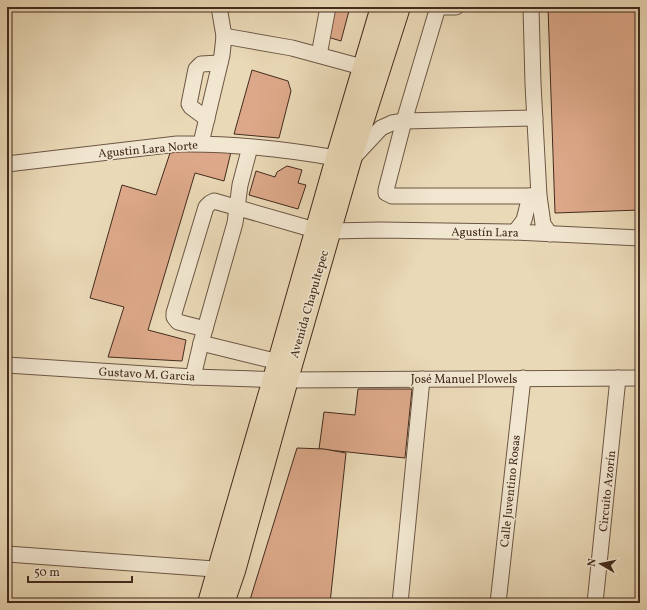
<svg xmlns="http://www.w3.org/2000/svg" width="647" height="610" font-family="Vollkorn,serif">
<rect width="100%" height="100%" fill="#ead9b7"/>
<filter id="stains"><feTurbulence type="fractalNoise" baseFrequency=".005" numOctaves="4"/><feColorMatrix values="0 0 0 0 .2 0 0 0 0 .09 0 0 0 0 .02 0 0 0 .5 -.17"/></filter>
<radialGradient id="worn" r=".72"><stop offset=".6" stop-color="#630" stop-opacity="0"/><stop offset="1" stop-color="#630" stop-opacity=".3"/></radialGradient>
<g fill="#dca889" stroke="#432b1e">
<path d="M 332,7 L 350,7 L 341,41 L 324,36 Z"/>
<path d="M 548,7 L 640,7 L 640,210 L 555,213 Z"/>
<path d="M 252,70 L 288,81 L 291,91 L 279,138 L 234,134 Z"/>
<path d="M 199,149 L 231,152 L 224,181 L 195,173 L 148,330 L 186,340 L 182,361 L 108,357 L 124,307 L 90,298 L 122,185 L 156,195 L 170,153 Z"/>
<path d="M 287,166 L 302,170 L 298,183 L 306,185 L 298,209 L 249,195 L 256,171 L 275,177 L 277,172 Z"/>
<path d="M 358,389 L 412,389 L 405,458 L 319,449 L 324,412 L 355,415 Z"/>
<path d="M 297,448 L 324,449 L 346,453 L 330,603 L 249,603 Z"/>
</g>
<g fill="none" stroke-linecap="round" stroke-linejoin="round">
<g stroke="#6d5644" stroke-width="17">
<g id="minor">
<path d="M 219,7 L 224,36"/>
<path d="M 438,7 L 404,121 L 386,190 L 386,193 L 392,196 L 539,196"/>
<path d="M 438,7 L 456,7"/>
<path d="M 531,7 L 533,84 L 539,196 L 543,224 L 550,234"/>
<path d="M 319,55 L 328,7"/>
<path d="M 207,119 L 191,107 L 189,104 L 196,69 L 201,64 L 220,63"/>
<path d="M 201,143 L 222,55 L 224,36 L 292,48 L 373,70"/>
<path d="M 353,158 L 381,128 L 392,123 L 404,121 L 535,118"/>
<path d="M 7,164 L 177,144 C 230,143 284,149 336,158"/>
<path d="M 515,232 L 524,220 L 530,196"/>
<path d="M 205,329 L 178,322 L 174,317 L 174,313 L 206,207 L 210,203 L 214,201 L 315,230 L 331,231 L 380,230 L 515,232 L 640,238"/>
<path d="M 201,343 L 287,364"/>
<path d="M 7,365 L 193,377 L 287,380 L 640,378"/>
<path d="M 193,377 L 201,343 L 235,223 L 240,185 L 250,147"/>
<path d="M 7,554 L 228,570"/>
<path d="M 400,603 L 422,379"/>
<path d="M 498,603 L 523,378"/>
<path d="M 595,603 L 618,378"/>
</g>
</g>
<g stroke="#432b1e" stroke-width="22">
<g id="major">
<path d="M 208,603 L 273,379 L 336,158 L 381,7"/>
<path d="M 224,603 L 235,571 L 292,365 L 351,160 L 400,7"/>
</g>
</g>
<use href="#minor" stroke="#f1e6d0" stroke-width="15"/>
<use href="#major" stroke="#ead9b7" stroke-width="20"/>
</g>
<g text-anchor="middle" stroke-width="3.5" stroke-linejoin="round" paint-order="stroke">
<g font-size="12" fill="#432b1e" stroke="#f1e6d0">
<text transform="translate(148 149) rotate(-5)" y="4">Agustin Lara Norte</text>
<text transform="translate(485 232) rotate(1)" y="4">Agustín Lara</text>
<text transform="translate(309 304) rotate(-74)" y="4">Avenida Chapultepec</text>
<text transform="translate(147 374) rotate(3)" y="4">Gustavo M. Garcia</text>
<text x="464" y="383">José Manuel Plowels</text>
<text transform="translate(510 491) rotate(-84)" y="4">Calle Juventino Rosas</text>
<text transform="translate(607 491) rotate(-84)" y="4">Circuito Azorín</text>
</g>
</g>
<rect width="647" height="610" fill="none" stroke="#ead9b7" stroke-width="24"/>
<rect x="8" y="8" width="631" height="594" fill="none" stroke="#432b1e" stroke-width="2"/>
<rect x="12" y="12" width="623" height="586" fill="none" stroke="#432b1e"/>
<g transform="translate(601 564) rotate(279)" stroke="#f1e6d0" stroke-width="3" paint-order="stroke">
<path d="M0-3L7 15L0 10L-7 15Z" fill="#432b1e"/>
<text y="-6" font-size="11" font-weight="bold" text-anchor="middle" fill="#432b1e">N</text>
</g>
<path d="M28 576v6h104v-6" fill="none" stroke="#432b1e" stroke-width="2"/>
<text x="34" y="576" font-size="12" fill="#432b1e" stroke="#f1e6d0" stroke-width="3" paint-order="stroke">50 m</text>
<rect width="100%" height="100%" filter="url(#stains)"/>
<rect width="100%" height="100%" fill="url(#worn)"/>
</svg>
